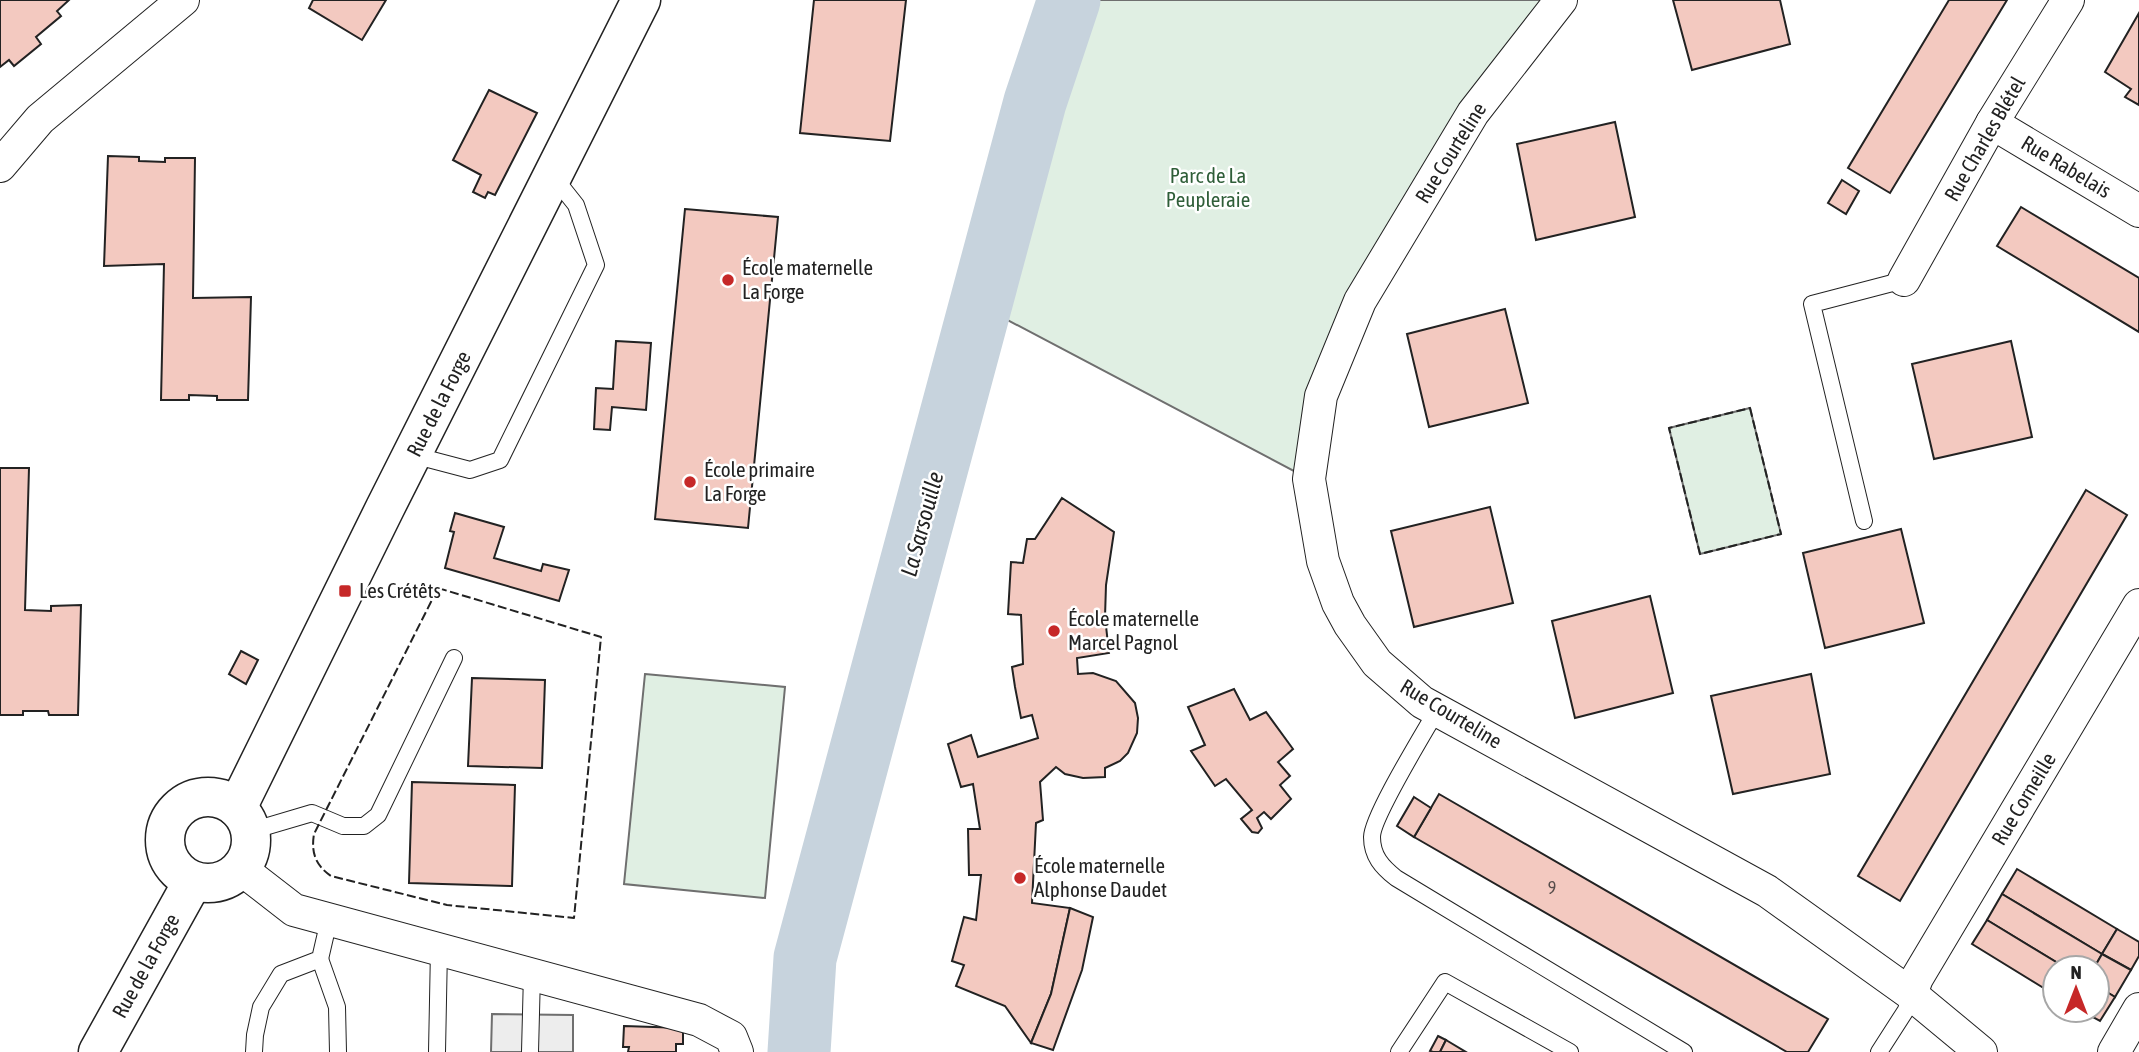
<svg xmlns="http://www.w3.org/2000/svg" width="2139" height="1052" font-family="'Asap Condensed',sans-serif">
<rect width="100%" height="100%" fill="#fff"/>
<g fill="#e0efe3" stroke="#6f6f6f" stroke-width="2">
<path d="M 1069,0 L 1561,0 L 1360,301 L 1309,479 L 981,306 L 1035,102 Z"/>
<path d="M 1750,408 L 1781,534 L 1700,554 L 1669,428 Z"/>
<path d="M 645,674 L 785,687 L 765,898 L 624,884 Z"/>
</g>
<path fill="#ededed" stroke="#6f6f6f" stroke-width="2" d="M 492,1014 L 573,1015 L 573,1052 L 491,1052 Z"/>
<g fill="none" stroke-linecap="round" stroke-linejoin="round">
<path stroke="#c7d3dd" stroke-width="63" d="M 799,1052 L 805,958 L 1035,102 L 1069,0"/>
</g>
<g fill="#f3c9c0" stroke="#222" stroke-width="2">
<path d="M 0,0 L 69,0 L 57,11 L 61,16 L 36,37 L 41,44 L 14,66 L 9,60 L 0,67 Z"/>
<path d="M 313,0 L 386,0 L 362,40 L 309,8 Z"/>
<path d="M 814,0 L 906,0 L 890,141 L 800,133 Z"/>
<path d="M 1673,0 L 1780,0 L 1790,44 L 1692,70 Z"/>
<path d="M 1949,0 L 2007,0 L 1890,193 L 1848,168 Z"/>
<path d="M 2139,13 L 2139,105 L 2125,97 L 2131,89 L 2105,72 Z"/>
<path d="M 489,90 L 537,113 L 495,195 L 488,192 L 485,198 L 473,192 L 481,175 L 453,160 Z"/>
<path d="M 1615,122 L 1635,217 L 1536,240 L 1517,144 Z"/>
<path d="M 108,156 L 139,157 L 139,161 L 165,162 L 165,158 L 195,158 L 193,298 L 251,297 L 248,400 L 217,400 L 217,396 L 189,395 L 189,400 L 161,400 L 164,264 L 104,266 Z"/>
<path d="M 1842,180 L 1859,191 L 1846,214 L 1828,203 Z"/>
<path d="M 2021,207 L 2139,278 L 2139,332 L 1997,246 Z"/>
<path d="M 685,209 L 778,217 L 748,528 L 655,519 Z"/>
<path d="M 1505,309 L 1528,403 L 1429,427 L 1407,334 Z"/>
<path d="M 616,341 L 651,343 L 646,410 L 612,407 L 610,430 L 594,429 L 596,388 L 613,389 Z"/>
<path d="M 2011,341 L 2032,437 L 1934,459 L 1912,364 Z"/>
<path d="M 0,468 L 29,468 L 25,610 L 51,611 L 51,606 L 81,605 L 78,715 L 49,715 L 48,711 L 23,711 L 23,715 L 0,715 Z"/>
<path d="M 2086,490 L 2127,515 L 1900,901 L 1858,876 Z"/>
<path d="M 1062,498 L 1114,532 L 1106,585 L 1105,617 L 1109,653 L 1077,658 L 1078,674 L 1093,673 L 1116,681 L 1135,703 L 1138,718 L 1137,733 L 1128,753 L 1120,761 L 1105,768 L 1105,777 L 1083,778 L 1065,774 L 1056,767 L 1040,782 L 1043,820 L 1036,823 L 1032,903 L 1070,908 L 1051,994 L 1031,1043 L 1005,1006 L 956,986 L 964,965 L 952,961 L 964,917 L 976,920 L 981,875 L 969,875 L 968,829 L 980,829 L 973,784 L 961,787 L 948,744 L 971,735 L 978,757 L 1038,738 L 1032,715 L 1021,718 L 1015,687 L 1012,667 L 1023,664 L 1021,615 L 1008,614 L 1011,562 L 1023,563 L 1027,539 L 1035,539 Z"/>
<path d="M 1490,507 L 1513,603 L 1414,627 L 1391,531 Z"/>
<path d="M 455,513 L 504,527 L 494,558 L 541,571 L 543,564 L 569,570 L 559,601 L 445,568 L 454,532 L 450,531 Z"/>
<path d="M 1901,529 L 1924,623 L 1825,648 L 1803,553 Z"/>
<path d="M 1650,596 L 1673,693 L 1575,718 L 1552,621 Z"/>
<path d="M 241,651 L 258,660 L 246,684 L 229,674 Z"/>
<path d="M 1811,674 L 1830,774 L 1733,794 L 1711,696 Z"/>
<path d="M 472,678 L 545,680 L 542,768 L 468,766 Z"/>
<path d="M 1234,689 L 1250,720 L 1266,712 L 1293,749 L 1278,762 L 1290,776 L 1280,785 L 1291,799 L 1271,819 L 1264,812 L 1257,818 L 1262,828 L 1258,833 L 1252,832 L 1241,819 L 1252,810 L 1226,779 L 1215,786 L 1191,751 L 1205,745 L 1188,707 Z"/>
<path d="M 412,782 L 515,785 L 512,886 L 409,883 Z"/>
<path d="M 1439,794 L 1828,1019 L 1808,1052 L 1787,1052 L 1414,837 Z"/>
<path d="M 1414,797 L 1431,808 L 1414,837 L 1397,826 Z"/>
<path d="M 2017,869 L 2117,929 L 2102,954 L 2002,894 Z"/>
<path d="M 2002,894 L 2102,954 L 2094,968 L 2066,968 L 1987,920 Z"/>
<path d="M 1070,908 L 1093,917 L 1082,970 L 1053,1050 L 1031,1043 L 1051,994 Z"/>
<path d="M 1987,920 L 2066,968 L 2055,968 L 2055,995 L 1972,944 Z"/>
<path d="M 2117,929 L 2139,942 L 2139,956 L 2131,970 L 2102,954 Z"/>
<path d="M 2102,954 L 2131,970 L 2115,997 L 2097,986 L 2097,968 L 2094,968 Z"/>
<path d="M 2097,986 L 2115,997 L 2100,1021 L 2080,1010 L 2097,1010 Z"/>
<path d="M 624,1026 L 683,1028 L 683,1044 L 676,1044 L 676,1052 L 628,1052 L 629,1047 L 623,1047 Z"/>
<path d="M 1438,1036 L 1446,1040 L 1440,1052 L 1433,1052 L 1430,1051 Z"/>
<path d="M 1446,1040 L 1466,1052 L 1440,1052 Z"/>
</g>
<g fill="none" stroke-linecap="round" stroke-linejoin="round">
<g stroke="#222" stroke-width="18">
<g id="service">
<path d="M 413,455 L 470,470 L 500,460 L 596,265 L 576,205 L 553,176"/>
<path d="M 1864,521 L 1812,304 L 1904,280"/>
<path d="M 1437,710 C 1424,733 1372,817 1372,837 C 1372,856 1382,867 1396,878 L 1684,1052"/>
<path d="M 251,831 L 312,813 L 343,826 L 364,826 L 378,815 L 454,658"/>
<path d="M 320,959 L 337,1007 L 338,1052"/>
<path d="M 254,1052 L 255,1035 L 261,1007 L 281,974 L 320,959 L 329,920"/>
<path d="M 437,1052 L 439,949"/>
<path d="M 530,1052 L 532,974"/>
<path d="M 1399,1052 L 1445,982 L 1570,1052"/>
<path d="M 1879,1052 L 1906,1010 L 1911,994"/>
</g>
</g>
<g stroke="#222" stroke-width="34">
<g id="minor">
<path d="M 1561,0 L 1473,113 L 1360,301 L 1321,396 L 1309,479 L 1323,561 L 1338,603 L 1350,625 L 1377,663 L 1422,702 L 1767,891 L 1911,994 L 1981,1052"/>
<path d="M 1992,123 L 2139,211"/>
<path d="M 0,166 L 40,119 L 183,0"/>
<path d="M 1904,280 L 1992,123 L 2068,0"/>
<path d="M 241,869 L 294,910 L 699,1020 L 731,1037 L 737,1052"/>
<path d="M 1911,994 L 1917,978 L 2139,605"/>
<path d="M 2114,1052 L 2139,1009"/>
</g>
</g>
<g stroke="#222" stroke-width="41">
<g id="secondary">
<circle cx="208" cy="840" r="43"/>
<path d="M 237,808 L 385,508 L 641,0"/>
<path d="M 98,1052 L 193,881"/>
</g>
</g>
<use href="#service" stroke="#fff" stroke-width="16"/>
<use href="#minor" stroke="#fff" stroke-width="32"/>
<use href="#secondary" stroke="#fff" stroke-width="38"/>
<g stroke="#222" stroke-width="2" stroke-dasharray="9 3.5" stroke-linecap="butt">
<path d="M 1750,408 L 1781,534 L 1700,554 L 1669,428 Z"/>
<path d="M 438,588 L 601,637 L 574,918 L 447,905 L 331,876 C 315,865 311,852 314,834 Z"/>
</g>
</g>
<g fill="#c62828" stroke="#fff" stroke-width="2.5">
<circle cx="728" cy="280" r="7"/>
<circle cx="690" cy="482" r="7"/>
<rect x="338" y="584" width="14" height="14" rx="3.5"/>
<circle cx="1054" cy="631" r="7"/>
<circle cx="1020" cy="878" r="7"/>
</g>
<g text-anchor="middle" stroke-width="5" stroke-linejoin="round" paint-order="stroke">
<g font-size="18" fill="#564c4a">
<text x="1552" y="894">9</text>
</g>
<g font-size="21" fill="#222" stroke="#fff">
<text transform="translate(1985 139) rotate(-60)" y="7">Rue Charles Blétel</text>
<text transform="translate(1451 153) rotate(-58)" y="7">Rue Courteline</text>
<text transform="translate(2066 167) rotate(31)" y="7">Rue Rabelais</text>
<text transform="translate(439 404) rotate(-63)" y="7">Rue de la Forge</text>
<text transform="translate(1451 714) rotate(31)" y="7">Rue Courteline</text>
<text transform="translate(2024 799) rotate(-59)" y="7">Rue Corneille</text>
<text transform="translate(146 966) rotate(-61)" y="7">Rue de la Forge</text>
</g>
<g font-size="21" fill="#2f5e38" stroke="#fff">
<text x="1208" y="183">Parc de La<tspan x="1208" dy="24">Peupleraie</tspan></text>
</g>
<g font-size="21" fill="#222" stroke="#fff" text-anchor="start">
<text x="742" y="275">École maternelle<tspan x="742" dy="24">La Forge</tspan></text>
<text x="704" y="477">École primaire<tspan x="704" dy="24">La Forge</tspan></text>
<text x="359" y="598">Les Crétêts</text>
<text x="1068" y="626">École maternelle<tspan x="1068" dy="24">Marcel Pagnol</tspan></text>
<text x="1034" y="873">École maternelle<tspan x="1034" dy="24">Alphonse Daudet</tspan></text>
</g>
<g font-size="23" font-style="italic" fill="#222" stroke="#fff">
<text transform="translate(922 524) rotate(-75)" y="8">La Sarsouille</text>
</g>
</g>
<g transform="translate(2076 989)"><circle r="33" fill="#ffffff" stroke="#a7a7a7" stroke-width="2"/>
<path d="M0-5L12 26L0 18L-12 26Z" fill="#c62828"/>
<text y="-10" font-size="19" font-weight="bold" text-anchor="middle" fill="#222222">N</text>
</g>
</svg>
